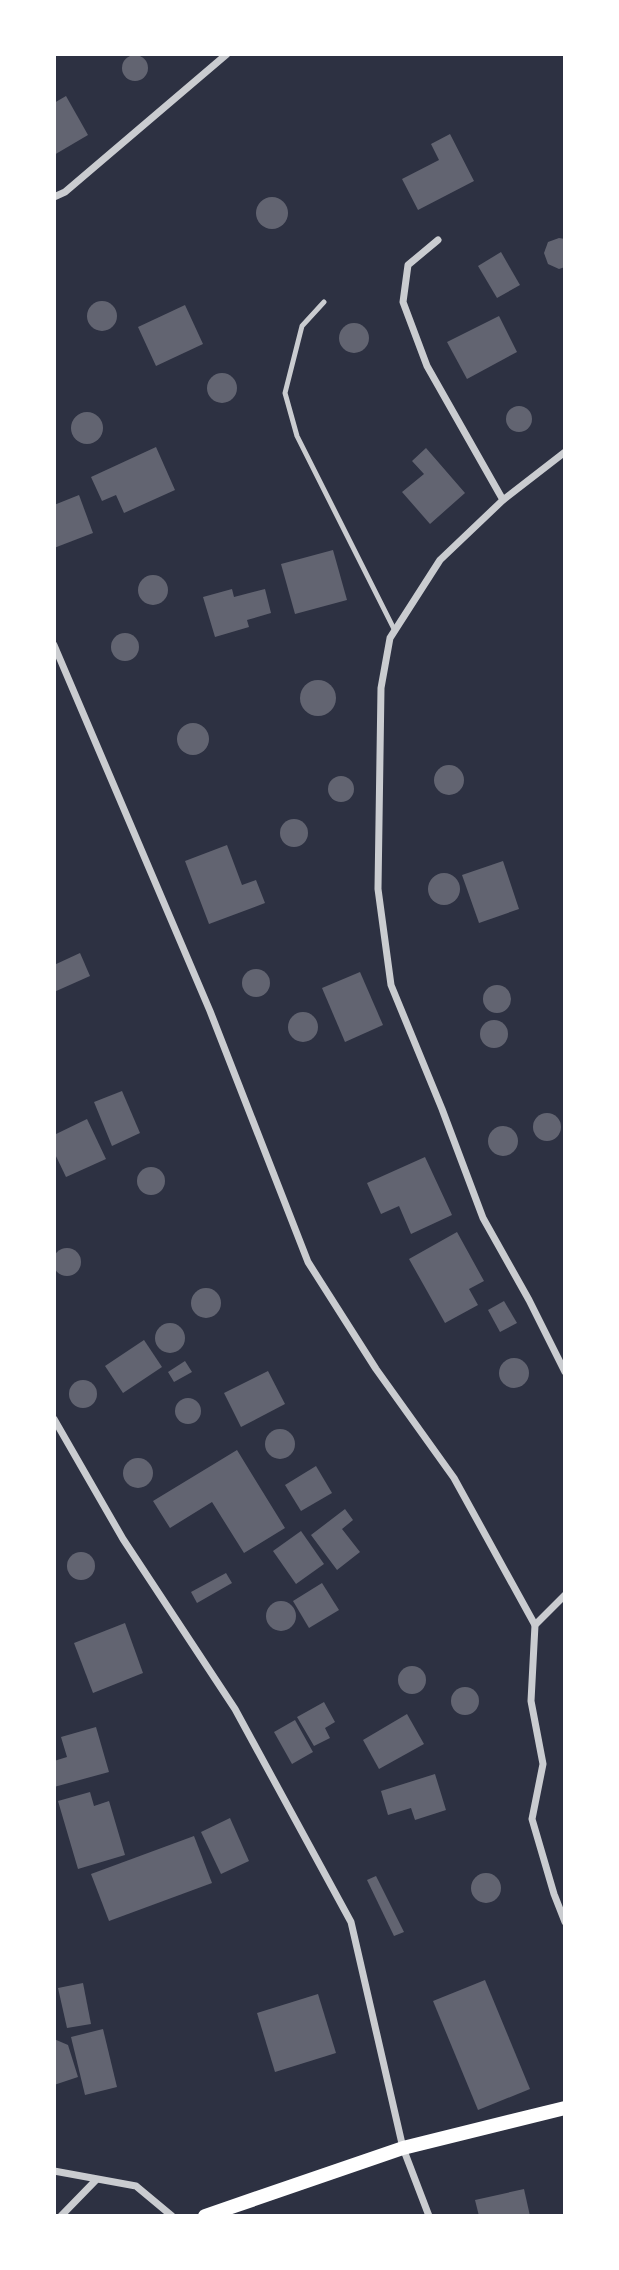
<svg xmlns="http://www.w3.org/2000/svg" width="619" height="2270" font-family="Inter,sans-serif">
<rect width="100%" height="100%" fill="#2d3142"/>
<g fill="#626471">
<circle cx="135" cy="68" r="13"/>
<path d="M 66,96 L 88,135 L 54,155 L 54,103 Z"/>
<path d="M 450,134 L 474,181 L 418,210 L 402,179 L 439,160 L 431,144 Z"/>
<circle cx="272" cy="213" r="16"/>
<path d="M 559,238 L 565,239 L 565,267 L 559,269 L 548,264 L 544,253 L 548,242 Z"/>
<path d="M 501,252 L 520,285 L 497,298 L 478,266 Z"/>
<circle cx="102" cy="316" r="15"/>
<path d="M 185,305 L 203,344 L 156,366 L 138,327 Z"/>
<path d="M 499,316 L 517,352 L 467,379 L 447,342 Z"/>
<circle cx="354" cy="338" r="15"/>
<circle cx="222" cy="388" r="15"/>
<circle cx="519" cy="419" r="13"/>
<circle cx="87" cy="428" r="16"/>
<path d="M 156,447 L 175,490 L 124,513 L 116,495 L 102,501 L 91,477 Z"/>
<path d="M 426,448 L 465,493 L 430,524 L 402,492 L 424,474 L 412,461 Z"/>
<path d="M 79,495 L 93,533 L 54,548 L 54,505 Z"/>
<path d="M 333,550 L 347,600 L 295,614 L 281,564 Z"/>
<circle cx="153" cy="590" r="15"/>
<path d="M 232,589 L 234,597 L 265,589 L 271,613 L 247,620 L 249,627 L 215,637 L 203,597 Z"/>
<circle cx="125" cy="647" r="14"/>
<circle cx="318" cy="698" r="18"/>
<circle cx="193" cy="739" r="16"/>
<circle cx="449" cy="780" r="15"/>
<circle cx="341" cy="789" r="13"/>
<circle cx="294" cy="833" r="14"/>
<path d="M 227,845 L 242,885 L 256,880 L 265,903 L 209,924 L 185,861 Z"/>
<path d="M 503,861 L 519,909 L 479,923 L 462,875 Z"/>
<circle cx="444" cy="889" r="16"/>
<path d="M 80,953 L 90,976 L 54,992 L 54,965 Z"/>
<circle cx="256" cy="983" r="14"/>
<path d="M 360,972 L 383,1025 L 345,1042 L 322,988 Z"/>
<circle cx="497" cy="999" r="14"/>
<circle cx="303" cy="1027" r="15"/>
<circle cx="494" cy="1034" r="14"/>
<path d="M 122,1091 L 140,1133 L 112,1146 L 94,1102 Z"/>
<circle cx="547" cy="1127" r="14"/>
<path d="M 87,1119 L 106,1159 L 66,1177 L 54,1152 L 54,1135 Z"/>
<circle cx="503" cy="1141" r="15"/>
<path d="M 425,1157 L 452,1215 L 411,1234 L 399,1206 L 381,1214 L 367,1183 Z"/>
<circle cx="151" cy="1181" r="14"/>
<path d="M 457,1232 L 484,1281 L 469,1289 L 478,1305 L 445,1323 L 409,1259 Z"/>
<circle cx="67" cy="1262" r="14"/>
<circle cx="206" cy="1303" r="15"/>
<path d="M 504,1301 L 517,1323 L 500,1332 L 488,1310 Z"/>
<circle cx="170" cy="1338" r="15"/>
<path d="M 144,1340 L 162,1367 L 123,1393 L 105,1366 Z"/>
<circle cx="514" cy="1373" r="15"/>
<path d="M 185,1361 L 192,1372 L 174,1382 L 168,1372 Z"/>
<path d="M 268,1371 L 285,1404 L 241,1427 L 224,1393 Z"/>
<circle cx="83" cy="1394" r="14"/>
<circle cx="188" cy="1411" r="13"/>
<circle cx="280" cy="1444" r="15"/>
<path d="M 237,1450 L 285,1528 L 244,1553 L 212,1502 L 170,1528 L 153,1501 Z"/>
<circle cx="138" cy="1473" r="15"/>
<path d="M 316,1466 L 332,1493 L 301,1511 L 285,1485 Z"/>
<path d="M 345,1509 L 353,1520 L 342,1529 L 360,1552 L 337,1570 L 311,1535 Z"/>
<path d="M 301,1531 L 324,1564 L 296,1584 L 273,1551 Z"/>
<circle cx="81" cy="1566" r="14"/>
<path d="M 226,1573 L 232,1583 L 197,1603 L 191,1592 Z"/>
<path d="M 322,1583 L 339,1610 L 309,1628 L 293,1601 Z"/>
<circle cx="281" cy="1616" r="15"/>
<path d="M 125,1623 L 143,1673 L 93,1693 L 74,1643 Z"/>
<circle cx="412" cy="1680" r="14"/>
<circle cx="465" cy="1701" r="14"/>
<path d="M 324,1702 L 335,1722 L 325,1728 L 330,1738 L 314,1746 L 297,1717 Z"/>
<path d="M 407,1714 L 424,1744 L 379,1769 L 363,1740 Z"/>
<path d="M 295,1720 L 313,1752 L 292,1764 L 274,1732 Z"/>
<path d="M 96,1727 L 109,1772 L 54,1787 L 54,1761 L 67,1757 L 61,1737 Z"/>
<path d="M 435,1774 L 446,1810 L 415,1820 L 411,1808 L 388,1815 L 381,1791 Z"/>
<path d="M 90,1792 L 94,1806 L 109,1801 L 125,1855 L 78,1869 L 58,1801 Z"/>
<path d="M 230,1818 L 249,1861 L 221,1874 L 201,1832 Z"/>
<path d="M 194,1836 L 212,1883 L 109,1921 L 91,1874 Z"/>
<circle cx="486" cy="1888" r="15"/>
<path d="M 376,1876 L 404,1932 L 394,1936 L 367,1880 Z"/>
<path d="M 485,1980 L 530,2089 L 478,2110 L 433,2001 Z"/>
<path d="M 83,1983 L 91,2024 L 67,2028 L 58,1988 Z"/>
<path d="M 318,1994 L 336,2053 L 275,2072 L 257,2013 Z"/>
<path d="M 103,2029 L 117,2087 L 85,2095 L 71,2037 Z"/>
<path d="M 54,2039 L 68,2045 L 78,2077 L 54,2085 Z"/>
<path d="M 524,2189 L 530,2216 L 479,2216 L 475,2200 Z"/>
</g>
<g fill="none" stroke-linecap="round" stroke-linejoin="round">
<path stroke="#caccd0" stroke-width="5" d="M 324,302 L 302,326 L 285,393 L 297,436 L 395,631"/>
<g stroke="#caccd0" stroke-width="7">
<path d="M 54,197 L 65,192 L 227,54"/>
<path d="M 438,240 L 408,265 L 403,302 L 427,366 L 503,500"/>
<path d="M 565,452 L 503,500 L 440,560 L 390,638 L 381,688 L 378,889 L 391,985 L 442,1109 L 483,1218 L 529,1300 L 565,1372"/>
<path d="M 54,645 L 210,1011 L 308,1262 L 376,1369 L 454,1478 L 535,1625"/>
<path d="M 54,1419 L 123,1539 L 235,1709 L 351,1922 L 403,2148 L 429,2216"/>
<path d="M 565,1595 L 535,1625 L 531,1701 L 543,1764 L 532,1819 L 554,1894 L 565,1922"/>
<path d="M 54,2171 L 136,2186 L 172,2216"/>
<path d="M 61,2216 L 96,2180"/>
</g>
<path stroke="#fff" stroke-width="14" d="M 205,2216 L 403,2148 L 565,2108"/>
</g>
<rect width="619" height="2270" fill="none" stroke="#ffffff" stroke-width="112"/>
</svg>
